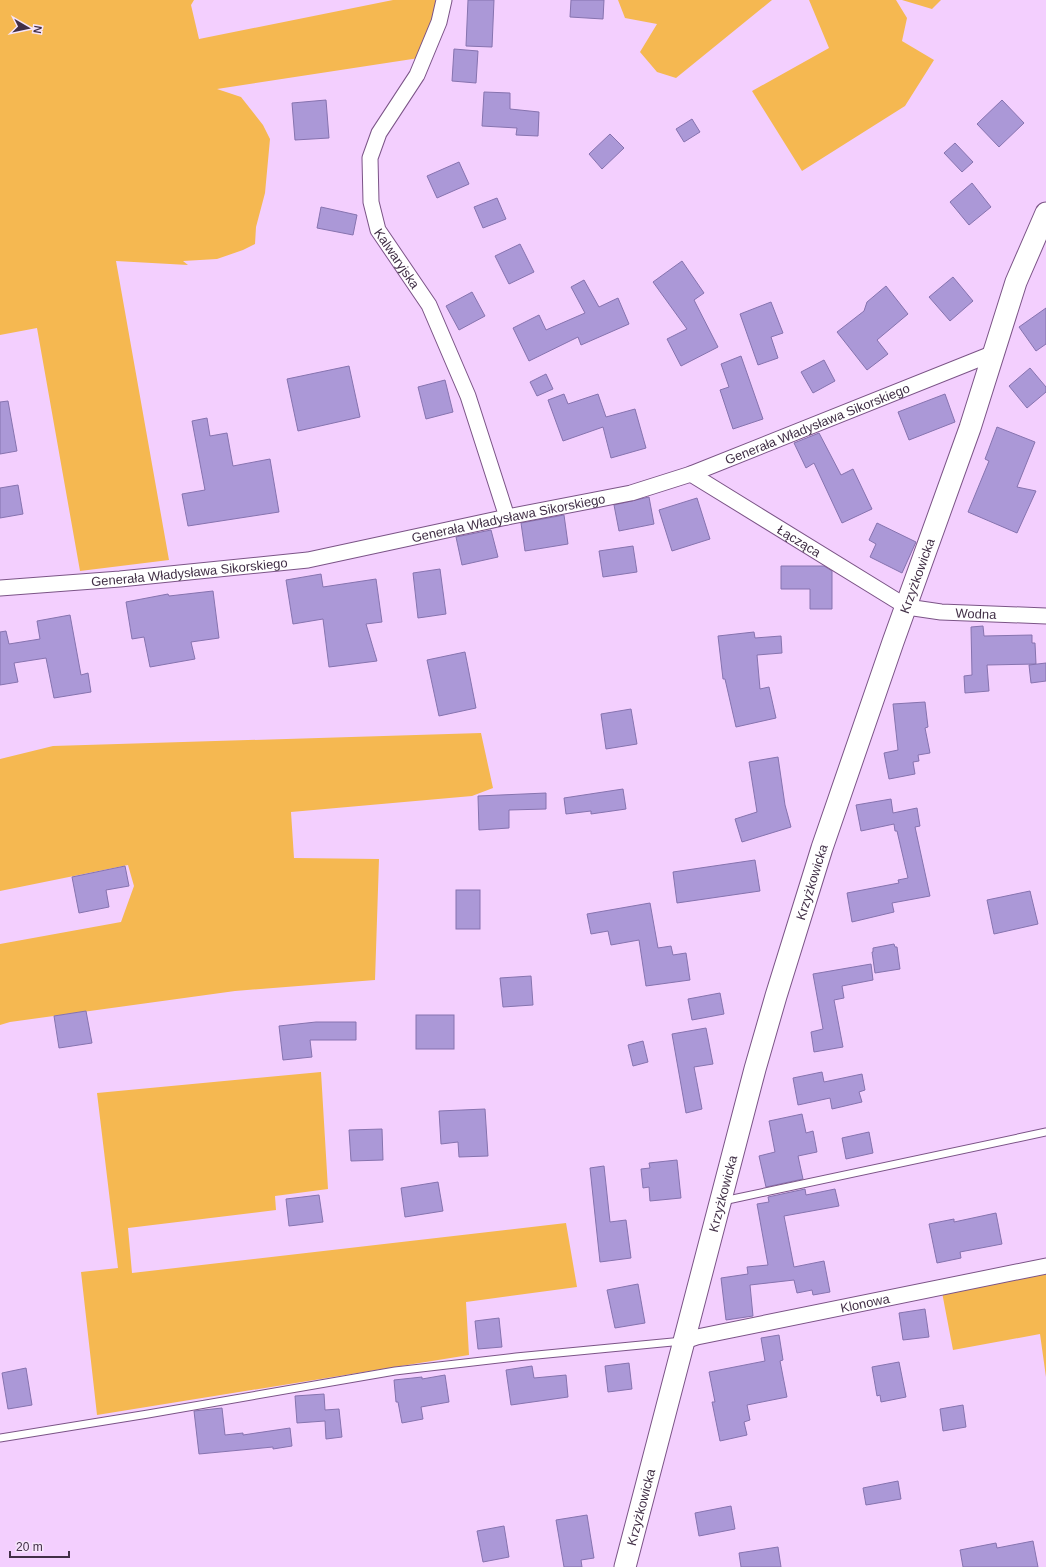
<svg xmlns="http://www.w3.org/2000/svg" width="1046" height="1567" font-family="Arial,sans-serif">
<rect width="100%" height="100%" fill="#f3cffe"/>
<g fill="#f5b851">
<path d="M 0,0 L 194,0 L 191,5 L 199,39 L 393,0 L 435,0 L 436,10 L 419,58 L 217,89 L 241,97 L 263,125 L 270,139 L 265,193 L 256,227 L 255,244 L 243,250 L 217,259 L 183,261 L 188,265 L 116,261 L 169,560 L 80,571 L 37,328 L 0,335 Z"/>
<path d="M 618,0 L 772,0 L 676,78 L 657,72 L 640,52 L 657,24 L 625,18 Z"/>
<path d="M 809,0 L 896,0 L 907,18 L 902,41 L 934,60 L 905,106 L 802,171 L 752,91 L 829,48 Z"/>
<path d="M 902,0 L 941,0 L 932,9 Z"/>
<path d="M 481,733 L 493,788 L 472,796 L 291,812 L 294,858 L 379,859 L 375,980 L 235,991 L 10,1022 L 0,1025 L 0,944 L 121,922 L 134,886 L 128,865 L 0,891 L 0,759 L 53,746 Z"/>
<path d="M 321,1072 L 328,1189 L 275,1196 L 276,1210 L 128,1228 L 132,1273 L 566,1223 L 577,1287 L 466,1302 L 469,1355 L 97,1415 L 81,1272 L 118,1268 L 97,1093 Z"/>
<path d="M 1046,1265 L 1046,1377 L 1040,1334 L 953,1350 L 941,1287 Z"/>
</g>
<g fill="#ab98d7" stroke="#8673af">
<path d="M 468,0 L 494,0 L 492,47 L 466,46 Z"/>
<path d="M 571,0 L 604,0 L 603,19 L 570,17 Z"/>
<path d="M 454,49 L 478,51 L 476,83 L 452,81 Z"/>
<path d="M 484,92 L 510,93 L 510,109 L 539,112 L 538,136 L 516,135 L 517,128 L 482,126 Z"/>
<path d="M 326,100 L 329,138 L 295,140 L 292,103 Z"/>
<path d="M 1002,100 L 1024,123 L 999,147 L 977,124 Z"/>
<path d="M 692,119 L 700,132 L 684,142 L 676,129 Z"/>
<path d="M 610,134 L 624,148 L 602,169 L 589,154 Z"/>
<path d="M 955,143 L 973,162 L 962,172 L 944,153 Z"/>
<path d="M 459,162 L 469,184 L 437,198 L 427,176 Z"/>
<path d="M 972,183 L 991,207 L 969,225 L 950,202 Z"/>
<path d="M 497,198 L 506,219 L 483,228 L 474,207 Z"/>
<path d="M 321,207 L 357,215 L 353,235 L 317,228 Z"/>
<path d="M 520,244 L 534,272 L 509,284 L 495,256 Z"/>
<path d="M 682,261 L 704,293 L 694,300 L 718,347 L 681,366 L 667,339 L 687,329 L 653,282 Z"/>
<path d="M 953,277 L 973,301 L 950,321 L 929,297 Z"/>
<path d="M 584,280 L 599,307 L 618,298 L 629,324 L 581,345 L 578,337 L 529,361 L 513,328 L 539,315 L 546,330 L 585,313 L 571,287 Z"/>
<path d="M 886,286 L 908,314 L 877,340 L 888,354 L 867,370 L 837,332 L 864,311 L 867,302 Z"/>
<path d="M 472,292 L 485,316 L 459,330 L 446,306 Z"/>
<path d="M 771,302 L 783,333 L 771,337 L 778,358 L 758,365 L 740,314 Z"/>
<path d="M 1046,308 L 1046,344 L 1036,351 L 1019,327 Z"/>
<path d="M 741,356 L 763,419 L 733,429 L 720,390 L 729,387 L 721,364 Z"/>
<path d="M 824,360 L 835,381 L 813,393 L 801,372 Z"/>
<path d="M 349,366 L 360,417 L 298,431 L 287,379 Z"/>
<path d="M 1030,368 L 1046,387 L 1046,392 L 1027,408 L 1009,386 Z"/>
<path d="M 546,374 L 553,389 L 537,396 L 530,382 Z"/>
<path d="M 445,380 L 453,412 L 426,419 L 418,387 Z"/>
<path d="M 564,394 L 568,404 L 598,394 L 606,417 L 635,409 L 646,448 L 611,458 L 603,427 L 563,441 L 548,400 Z"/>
<path d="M 945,394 L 955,422 L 909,440 L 898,412 Z"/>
<path d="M 8,401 L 17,451 L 0,454 L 0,402 Z"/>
<path d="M 207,418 L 210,436 L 227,433 L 233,466 L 270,459 L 279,512 L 188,526 L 182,494 L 205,490 L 192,421 Z"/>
<path d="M 997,427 L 1035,442 L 1017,487 L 1036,491 L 1017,533 L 968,512 L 989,461 L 985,459 Z"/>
<path d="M 819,433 L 841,475 L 853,469 L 872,509 L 842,523 L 814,463 L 806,468 L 794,443 Z"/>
<path d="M 18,485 L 23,514 L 0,518 L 0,488 Z"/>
<path d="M 649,497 L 654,524 L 619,531 L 614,505 Z"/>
<path d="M 697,498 L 710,539 L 672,551 L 659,510 Z"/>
<path d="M 564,515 L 568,544 L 525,551 L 521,523 Z"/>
<path d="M 877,523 L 916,542 L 902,573 L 870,557 L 876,544 L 869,540 Z"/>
<path d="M 491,530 L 498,557 L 462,565 L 456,537 Z"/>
<path d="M 633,546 L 637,572 L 603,577 L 599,551 Z"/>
<path d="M 781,566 L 824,566 L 832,571 L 832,609 L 810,609 L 810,589 L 781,589 Z"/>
<path d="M 440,569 L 446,614 L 418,618 L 413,573 Z"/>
<path d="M 321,574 L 323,587 L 376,579 L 382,622 L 366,624 L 377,661 L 329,667 L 323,619 L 293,624 L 286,580 Z"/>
<path d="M 213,591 L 219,638 L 191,642 L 195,659 L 150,667 L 144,637 L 132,639 L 126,602 L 168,594 L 169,596 Z"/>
<path d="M 70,615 L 81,675 L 88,673 L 91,692 L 54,698 L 46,658 L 14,663 L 18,682 L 0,685 L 0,632 L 6,631 L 9,644 L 40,639 L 37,621 Z"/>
<path d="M 983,626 L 984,636 L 1032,635 L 1032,643 L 1035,643 L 1036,664 L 987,665 L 989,691 L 965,693 L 964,676 L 972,675 L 971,627 Z"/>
<path d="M 754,632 L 755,638 L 781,636 L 782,653 L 757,655 L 760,689 L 769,687 L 776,718 L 736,727 L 725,679 L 723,679 L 718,636 Z"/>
<path d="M 465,652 L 476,708 L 439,716 L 427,660 Z"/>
<path d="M 1046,663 L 1046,681 L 1031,683 L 1029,665 Z"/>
<path d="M 925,702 L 928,727 L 925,728 L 930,753 L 918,755 L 919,761 L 913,762 L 915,774 L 889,779 L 884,753 L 898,750 L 893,704 Z"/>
<path d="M 631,709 L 637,744 L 606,749 L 601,714 Z"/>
<path d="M 778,757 L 785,805 L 791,827 L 742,842 L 735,819 L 757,812 L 749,762 Z"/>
<path d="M 623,789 L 626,809 L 591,814 L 591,811 L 566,814 L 564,798 Z"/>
<path d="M 546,793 L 546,809 L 509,810 L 509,828 L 479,830 L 478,796 Z"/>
<path d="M 891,799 L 893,813 L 917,808 L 920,826 L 915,827 L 930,896 L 892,903 L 894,912 L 852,922 L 847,893 L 899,883 L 898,880 L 908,878 L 897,831 L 895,831 L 894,824 L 861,831 L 856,805 Z"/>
<path d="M 755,860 L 760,891 L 677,903 L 673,872 Z"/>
<path d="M 125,866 L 129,886 L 106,890 L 109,907 L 79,913 L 72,877 Z"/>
<rect x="456" y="890" width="24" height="39"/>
<path d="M 1030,891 L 1038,924 L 994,934 L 987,900 Z"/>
<path d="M 650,903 L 658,948 L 671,946 L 673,955 L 686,953 L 690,980 L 646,986 L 639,940 L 611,945 L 608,931 L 591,934 L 587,914 Z"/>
<path d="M 894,944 L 895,947 L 897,947 L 900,969 L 875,973 L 872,952 L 873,952 L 873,948 Z"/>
<path d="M 871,964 L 873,980 L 842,986 L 844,998 L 834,1000 L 843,1047 L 814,1052 L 811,1032 L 823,1029 L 813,974 Z"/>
<path d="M 531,976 L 533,1005 L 503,1007 L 500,978 Z"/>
<path d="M 720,993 L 724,1014 L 692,1020 L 688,999 Z"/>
<path d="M 86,1011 L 92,1043 L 59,1048 L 54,1016 Z"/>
<rect x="416" y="1015" width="38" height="34"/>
<path d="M 316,1022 L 356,1022 L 356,1040 L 310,1040 L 312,1057 L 283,1060 L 279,1026 Z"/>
<path d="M 706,1028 L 713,1064 L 694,1067 L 702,1109 L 686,1113 L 672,1034 Z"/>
<path d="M 643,1041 L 648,1062 L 633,1066 L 628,1045 Z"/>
<path d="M 822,1072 L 824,1082 L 862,1074 L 865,1090 L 859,1092 L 862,1102 L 832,1109 L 830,1098 L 798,1105 L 793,1078 Z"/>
<path d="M 485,1109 L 488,1156 L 459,1157 L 458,1142 L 441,1144 L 439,1111 Z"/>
<path d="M 802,1114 L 806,1133 L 813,1131 L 817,1152 L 798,1156 L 803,1179 L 766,1187 L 759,1156 L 775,1152 L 769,1121 Z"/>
<path d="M 382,1129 L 383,1160 L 351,1161 L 349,1130 Z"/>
<path d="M 869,1132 L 873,1153 L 846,1159 L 842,1138 Z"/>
<path d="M 677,1160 L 681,1198 L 650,1201 L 649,1187 L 643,1188 L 641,1169 L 650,1168 L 649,1163 Z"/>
<path d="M 604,1166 L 610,1222 L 626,1220 L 631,1258 L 600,1262 L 590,1168 Z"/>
<path d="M 438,1182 L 443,1211 L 405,1217 L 401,1188 Z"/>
<path d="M 805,1189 L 806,1195 L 835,1189 L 839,1206 L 784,1216 L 794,1267 L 824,1261 L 830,1292 L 813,1295 L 812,1290 L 797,1293 L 794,1280 L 750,1285 L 753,1316 L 726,1320 L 721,1278 L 748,1274 L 747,1267 L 768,1265 L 757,1204 L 769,1202 L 768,1197 Z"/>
<path d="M 319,1195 L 323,1222 L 289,1226 L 286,1199 Z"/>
<path d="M 996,1213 L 1002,1244 L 960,1252 L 961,1258 L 937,1263 L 929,1224 L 954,1219 L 954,1222 Z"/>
<path d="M 638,1284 L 645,1323 L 615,1328 L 607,1290 Z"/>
<path d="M 925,1309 L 929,1337 L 903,1340 L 899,1313 Z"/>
<path d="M 499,1318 L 502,1347 L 478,1349 L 475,1321 Z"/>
<path d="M 779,1335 L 783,1360 L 780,1361 L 787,1397 L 747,1405 L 750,1420 L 744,1422 L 747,1435 L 720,1441 L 712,1402 L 715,1402 L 709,1372 L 765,1361 L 761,1338 Z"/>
<path d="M 899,1362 L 906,1397 L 881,1402 L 880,1395 L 877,1396 L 872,1367 Z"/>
<path d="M 629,1363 L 632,1389 L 608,1392 L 605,1366 Z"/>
<path d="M 532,1366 L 534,1378 L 566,1375 L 568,1397 L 511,1405 L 506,1370 Z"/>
<path d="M 26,1368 L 32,1405 L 8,1409 L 2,1373 Z"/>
<path d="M 445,1375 L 449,1402 L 421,1407 L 423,1419 L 402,1423 L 398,1402 L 396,1402 L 394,1380 L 422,1377 L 422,1379 Z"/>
<path d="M 324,1394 L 325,1410 L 339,1409 L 342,1437 L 326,1439 L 325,1421 L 297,1423 L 295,1396 Z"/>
<path d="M 963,1405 L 966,1427 L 943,1431 L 940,1409 Z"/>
<path d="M 222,1408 L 225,1435 L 243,1433 L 243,1435 L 290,1428 L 292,1446 L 273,1449 L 273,1447 L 199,1454 L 194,1411 Z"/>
<path d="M 898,1481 L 901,1499 L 866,1505 L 863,1488 Z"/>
<path d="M 731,1506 L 735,1529 L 699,1536 L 695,1513 Z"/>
<path d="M 587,1515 L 594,1558 L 581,1560 L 582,1567 L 564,1567 L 556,1520 Z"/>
<path d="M 504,1526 L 509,1557 L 483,1562 L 477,1531 Z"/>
<path d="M 1033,1541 L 1038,1567 L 963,1567 L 960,1550 L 996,1543 L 997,1548 Z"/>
<path d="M 778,1547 L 781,1567 L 741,1567 L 739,1553 Z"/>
</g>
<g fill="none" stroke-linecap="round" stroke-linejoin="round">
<g stroke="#7b5487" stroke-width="9">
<g id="lane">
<path d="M 723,1201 L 1046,1132"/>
<path d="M 0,1438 L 148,1414 L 395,1371 L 516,1357 L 683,1341"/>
</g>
</g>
<g stroke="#7b5487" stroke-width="17">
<g id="street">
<path id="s1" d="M 444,0 L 439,22 L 417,75 L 379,133 L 370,158 L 371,202 L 378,230 L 429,305 L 468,396 L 507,517"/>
<path id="s2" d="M 691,474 L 907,607 L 941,612 L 1046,616"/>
<path id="s3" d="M 0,588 L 120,579 L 308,560 L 507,517 L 631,493 L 691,474 L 994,353"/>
<path id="s4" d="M 685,1341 L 697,1337 L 1046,1266"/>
</g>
</g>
<g stroke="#7b5487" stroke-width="23">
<g id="secondary">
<path id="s5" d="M 625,1567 L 755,1069 L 776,996 L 822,848 L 893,642 L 970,428 L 1016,282 L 1046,213"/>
</g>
</g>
<use href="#lane" stroke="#fff" stroke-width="7"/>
<use href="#street" stroke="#fff" stroke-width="15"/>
<use href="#secondary" stroke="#fff" stroke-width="21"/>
</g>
<g text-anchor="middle" stroke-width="3" stroke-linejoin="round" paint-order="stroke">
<g font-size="13" fill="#412f46" stroke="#f6e4fb">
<text dy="5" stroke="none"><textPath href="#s1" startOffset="283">Kalwaryjska</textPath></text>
<text dy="5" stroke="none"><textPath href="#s3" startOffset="838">Generała Władysława Sikorskiego</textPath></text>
<text dy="5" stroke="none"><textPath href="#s3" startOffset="514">Generała Władysława Sikorskiego</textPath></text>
<text dy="5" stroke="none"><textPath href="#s2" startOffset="127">Łącząca</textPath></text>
<text dy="5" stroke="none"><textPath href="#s3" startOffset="190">Generała Władysława Sikorskiego</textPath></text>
<text dy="5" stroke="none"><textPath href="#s5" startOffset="1034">Krzyżkowicka</textPath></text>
<text dy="5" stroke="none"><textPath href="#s2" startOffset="323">Wodna</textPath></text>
<text dy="5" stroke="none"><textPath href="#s5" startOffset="710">Krzyżkowicka</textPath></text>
<text dy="5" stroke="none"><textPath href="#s5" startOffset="386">Krzyżkowicka</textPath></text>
<text dy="5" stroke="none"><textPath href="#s4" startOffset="184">Klonowa</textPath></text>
<text dy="5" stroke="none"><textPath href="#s5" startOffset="62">Krzyżkowicka</textPath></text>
</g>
</g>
<g transform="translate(28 28) rotate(99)" stroke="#f6e4fb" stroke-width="3" paint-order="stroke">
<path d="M0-3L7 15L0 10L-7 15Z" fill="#412f46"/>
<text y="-6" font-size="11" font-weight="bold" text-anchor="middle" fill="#412f46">N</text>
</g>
<path d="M10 1551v6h59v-6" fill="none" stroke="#412f46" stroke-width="2"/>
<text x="16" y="1551" font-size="12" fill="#412f46" stroke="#f6e4fb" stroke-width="3" paint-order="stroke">20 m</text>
</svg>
